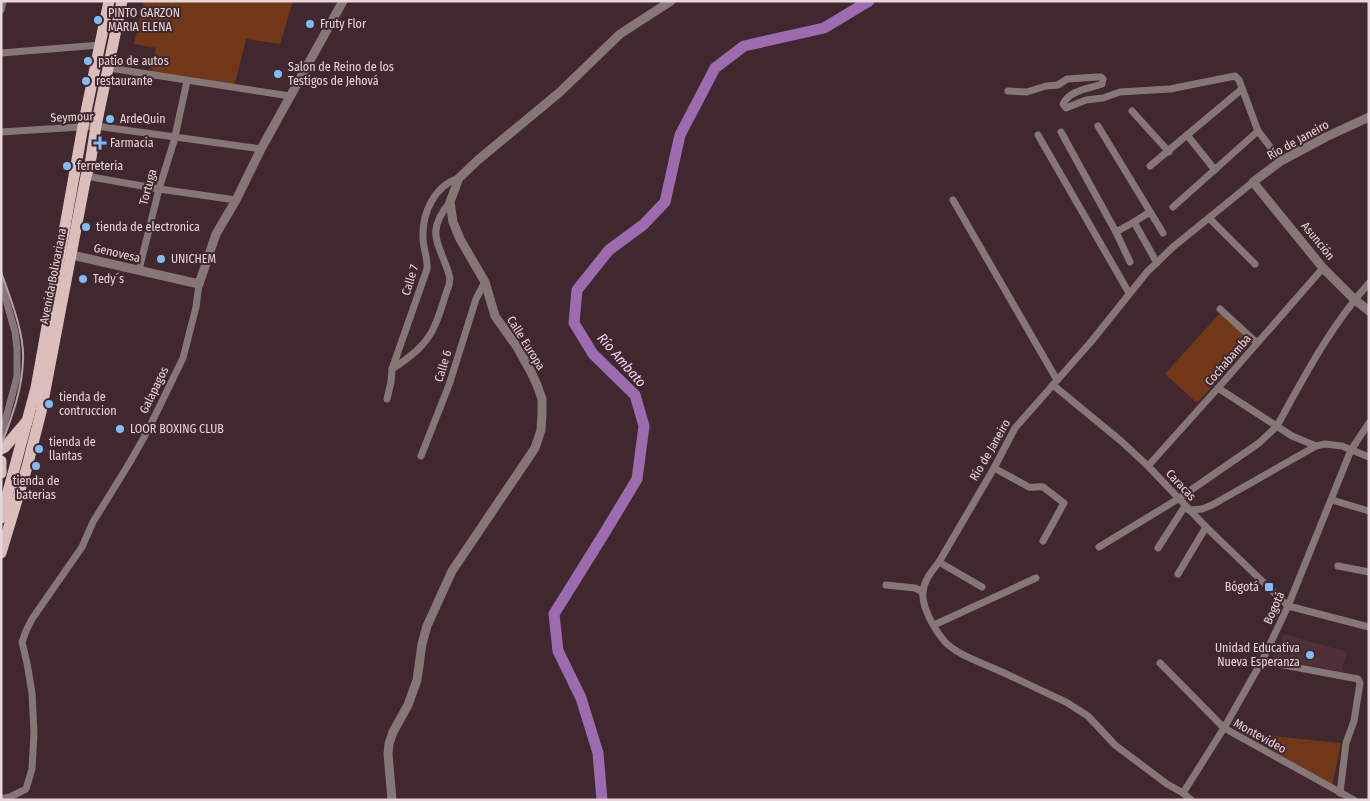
<svg xmlns="http://www.w3.org/2000/svg" width="1370" height="801" font-family="'Fira Sans Condensed',sans-serif">
<rect width="100%" height="100%" fill="#41282f"/>
<path fill="#4f2f38" d="M 1284,634 L 1347,652 L 1342,672 L 1272,658 Z"/>
<g fill="#723716">
<path d="M 144,1 L 293,1 L 280,44 L 246,39 L 234,87 L 150,75 L 156,48 L 134,44 Z"/>
<path d="M 1220,313 L 1252,342 L 1197,403 L 1165,374 Z"/>
<path d="M 1244,733 L 1341,743 L 1332,786 Z"/>
</g>
<g fill="none" stroke-linecap="round" stroke-linejoin="round">
<path stroke="#9d6bb0" stroke-width="11" d="M 602,800 L 598,753 L 581,698 L 558,651 L 554,614 L 602,537 L 637,479 L 644,426 L 635,395 L 593,354 L 574,323 L 577,290 L 609,250 L 643,225 L 665,202 L 680,135 L 715,68 L 744,46 L 824,28 L 869,1"/>
<g stroke="#857776" stroke-width="7">
<path d="M 1,10 L 3,1"/>
<path d="M 1,53 L 100,45"/>
<path d="M 109,68 L 290,96"/>
<path d="M 1008,91 L 1027,92 L 1046,86 L 1058,85 L 1067,79 L 1097,77 L 1101,77 L 1103,79 L 1102,84 C 1088,89 1070,90 1063,104 L 1066,108 L 1086,100 L 1103,98 L 1120,92 L 1170,89 L 1235,76 L 1239,80 L 1258,131 L 1281,161"/>
<path d="M 1132,111 L 1169,152"/>
<path d="M 1098,126 L 1163,233"/>
<path d="M 1,132 L 96,126 L 261,149"/>
<path d="M 1061,132 L 1116,232 L 1130,262"/>
<path d="M 1038,135 L 1129,293"/>
<path d="M 1187,135 L 1215,170"/>
<path d="M 1150,166 L 1242,89"/>
<path d="M 86,176 L 159,189 L 236,200"/>
<path d="M 953,200 L 1057,380"/>
<path d="M 1173,207 L 1258,131"/>
<path d="M 1209,218 L 1255,264"/>
<path d="M 1134,222 L 1150,212"/>
<path d="M 1116,232 L 1134,222 L 1157,263"/>
<path d="M 139,270 L 159,189 L 174,141 L 187,81"/>
<path d="M 1,282 L 15,332 L 17,348 L 17,377 L 1,436"/>
<path d="M 1220,309 L 1257,343"/>
<path d="M 392,369 C 409,358 427,345 435,325 C 441,312 444,298 449,285 L 450,278 C 441,244 423,235 450,202"/>
<path d="M 1053,385 L 1121,441 L 1148,466 L 1206,527 L 1288,606 L 1369,627"/>
<path d="M 1218,388 L 1292,436 L 1316,446 L 1325,444 L 1342,446 L 1369,457"/>
<path d="M 387,399 L 391,382 L 392,369 L 427,269 C 428,258 423,248 423,238 C 422,213 434,186 459,178"/>
<path d="M 421,456 L 449,385 L 476,299 L 485,282"/>
<path d="M 1148,466 L 1218,388 L 1323,268"/>
<path d="M 994,468 L 1029,487 C 1034,488 1039,486 1043,487 L 1064,503 L 1043,541"/>
<path d="M 1332,500 L 1369,511"/>
<path d="M 1189,510 L 1202,509 L 1212,505 L 1316,446"/>
<path d="M 1099,547 L 1178,499 L 1259,443 L 1277,426 C 1304,377 1331,325 1369,283"/>
<path d="M 1158,548 L 1185,506"/>
<path d="M 939,562 L 982,587"/>
<path d="M 1338,566 L 1369,572"/>
<path d="M 1178,574 L 1206,527"/>
<path d="M 886,585 L 915,588 L 923,592"/>
<path d="M 934,625 L 1036,578"/>
<path d="M 1262,661 L 1358,679 L 1360,683 L 1354,721 L 1346,743 L 1340,793"/>
<path d="M 1160,663 L 1224,728 L 1354,800"/>
<path d="M 1183,793 L 1224,728 L 1262,661 L 1288,606 L 1351,450 L 1369,423"/>
<path d="M 1,799 L 10,797 L 26,789 L 32,769 L 34,733 L 32,693 L 27,663 L 22,642 L 26,631 L 32,619 L 82,547 L 93,522 L 130,462 L 147,432 L 183,358 L 196,307 L 199,284"/>
<path d="M 1191,800 L 1183,793 L 1167,784 L 1115,745 L 1088,716 L 1066,702 C 1042,691 1018,679 993,668 C 977,661 959,655 946,643 C 936,632 921,607 923,592 C 924,580 932,571 939,562 L 994,468 L 1015,428 L 1090,343 L 1147,272 L 1173,247 L 1253,182"/>
</g>
<g stroke="#857776" stroke-width="9">
<path d="M 1369,117 L 1326,137 L 1281,161 L 1253,182 L 1323,268 L 1354,299 L 1369,311"/>
<path d="M 65,255 L 72,255 L 199,284 L 216,234 L 236,200 L 261,149 L 343,1"/>
<path d="M 392,800 L 388,754 L 389,744 L 393,732 L 408,705 L 417,680 L 422,644 L 427,626 L 452,571 L 535,448 L 541,430 L 542,414 L 542,399 L 537,385 L 531,372 L 517,347 L 495,316 L 485,282 L 460,239 L 453,222 L 450,202 L 459,178 L 478,160 L 560,92 L 620,34 L 671,1"/>
</g>
<g stroke="#dbbebb" stroke-width="11">
<path d="M 1,449 L 5,447 L 26,422"/>
<path d="M 1,461 L 1,473"/>
<path d="M 1,518 L 36,388 L 83,126 L 109,1"/>
<path d="M 1,553 L 27,467 L 41,412 L 86,176 L 90,164 L 96,126 L 122,1"/>
</g>
<path stroke="#b4a0a5" stroke-width="2" d="M 1,272 C 10,297 25,335 23,361 C 22,391 11,419 1,446"/>
</g>
<g fill="#7ebdf9" stroke="#41282f" stroke-width="2">
<circle cx="98" cy="20" r="5"/>
<circle cx="310" cy="24" r="5"/>
<circle cx="88" cy="61" r="5"/>
<circle cx="278" cy="74" r="5"/>
<circle cx="86" cy="81" r="5"/>
<circle cx="110" cy="119" r="5"/>
<path d="M97.5 135.5h5v5h5v5h-5v5h-5v-5h-5v-5h5z"/>
<circle cx="67" cy="166" r="5"/>
<circle cx="86" cy="227" r="5"/>
<circle cx="161" cy="259" r="5"/>
<circle cx="83" cy="279" r="5"/>
<circle cx="49" cy="404" r="5"/>
<circle cx="120" cy="429" r="5"/>
<circle cx="39" cy="449" r="5"/>
<circle cx="36" cy="466" r="5"/>
<rect x="1264" y="582" width="10" height="10" rx="2.5"/>
<circle cx="1310" cy="655" r="5"/>
</g>
<g text-anchor="middle" stroke-width="4" stroke-linejoin="round" paint-order="stroke">
<g font-size="12" fill="#e7d6da" stroke="#41282f" text-anchor="start">
<text x="108" y="17">PINTO GARZON<tspan x="108" dy="14">MARIA ELENA</tspan></text>
<text x="320" y="28">Fruty Flor</text>
<text x="98" y="65">patio de autos</text>
<text x="288" y="71">Salon de Reino de los<tspan x="288" dy="14">Testigos de Jehová</tspan></text>
<text x="96" y="85">restaurante</text>
<text x="120" y="123">ArdeQuin</text>
<text x="110" y="147">Farmacia</text>
<text x="77" y="170">ferreteria</text>
<text x="96" y="231">tienda de electronica</text>
<text x="171" y="263">UNICHEM</text>
<text x="93" y="283">Tedy´s</text>
<text x="59" y="401">tienda de<tspan x="59" dy="14">contruccion</tspan></text>
<text x="130" y="433">LOOR BOXING CLUB</text>
<text x="49" y="446">tienda de<tspan x="49" dy="14">llantas</tspan></text>
<text x="36" y="485" text-anchor="middle">tienda de<tspan x="36" dy="14">baterias</tspan></text>
<text x="1259" y="591" text-anchor="end">Bógotá</text>
<text x="1300" y="652" text-anchor="end">Unidad Educativa<tspan x="1300" dy="14">Nueva Esperanza</tspan></text>
</g>
<g font-size="12" fill="#e7d6da" stroke="#41282f">
<text transform="translate(72 117) rotate(-2)" y="4">Seymour</text>
<text transform="translate(1298 140) rotate(-29)" y="4">Río de Janeiro</text>
<text transform="translate(148 187) rotate(-75)" y="4">Tortuga</text>
<text transform="translate(1318 241) rotate(51)" y="4">Asunción</text>
<text transform="translate(117 253) rotate(13)" y="4">Genovesa</text>
<text transform="translate(53 276) rotate(-79)" y="4">Avenida Bolivariana</text>
<text transform="translate(410 280) rotate(-73)" y="4">Calle 7</text>
<text transform="translate(526 343) rotate(58)" y="4">Calle Europa</text>
<text transform="translate(1228 360) rotate(-49)" y="4">Cochabamba</text>
<text transform="translate(443 366) rotate(-73)" y="4">Calle 6</text>
<text transform="translate(154 390) rotate(-64)" y="4">Galapagos</text>
<text transform="translate(990 450) rotate(-60)" y="4">Río de Janeiro</text>
<text transform="translate(1181 485) rotate(47)" y="4">Caracas</text>
<text transform="translate(1274 608) rotate(-66)" y="4">Bogotá</text>
<text transform="translate(1260 736) rotate(29)" y="4">Montevideo</text>
</g>
<g font-size="14" font-style="italic" fill="#eed3f9" stroke="#41282f">
<text transform="translate(622 360) rotate(49)" y="5">Río Ambato</text>
</g>
</g>
<rect width="1370" height="801" fill="none" stroke="#e7d6da" stroke-width="5"/>
</svg>
